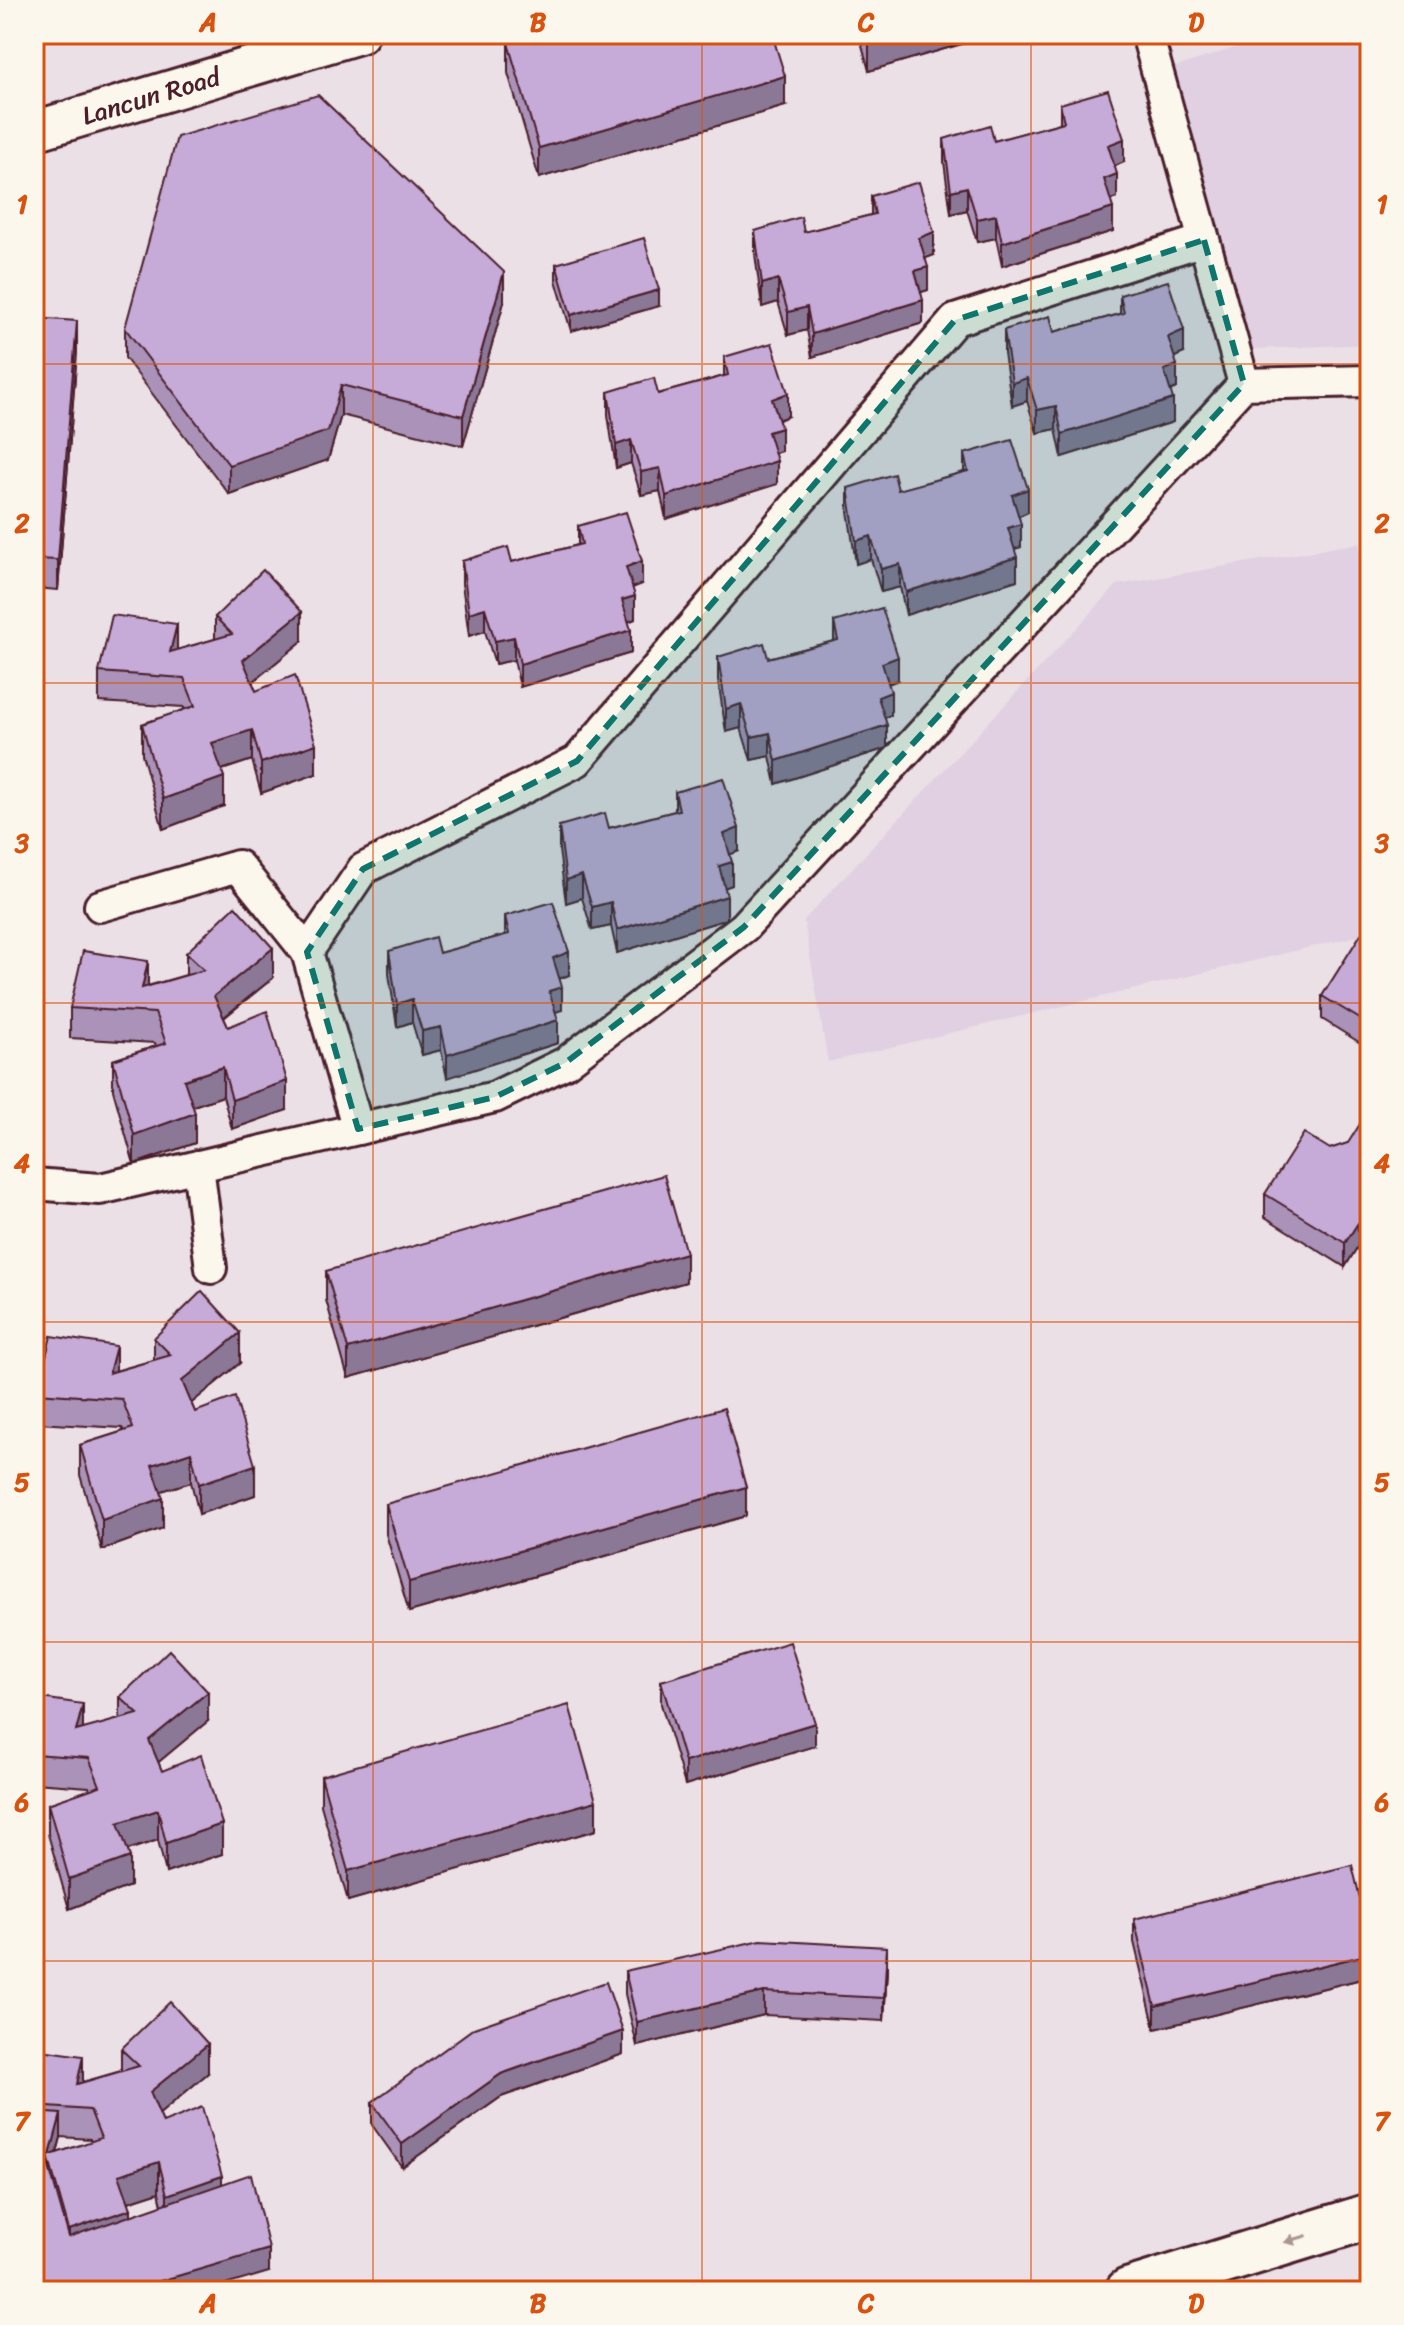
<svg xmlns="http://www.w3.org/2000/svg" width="1404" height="2325" font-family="Sriracha,sans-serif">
<rect width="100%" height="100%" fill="#ebe0e6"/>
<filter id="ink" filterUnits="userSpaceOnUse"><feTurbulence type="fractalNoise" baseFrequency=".0125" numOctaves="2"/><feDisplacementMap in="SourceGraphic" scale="16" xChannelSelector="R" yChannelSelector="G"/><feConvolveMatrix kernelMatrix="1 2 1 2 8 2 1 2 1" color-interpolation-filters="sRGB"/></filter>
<g filter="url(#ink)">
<g fill="#e0d0e2">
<path d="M 1278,34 L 1370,34 L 1370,344 L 1229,350 L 1163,71 Z"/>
<path d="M 1359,543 L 1370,590 L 1370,933 L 828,1062 L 804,920 L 1117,585 Z"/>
</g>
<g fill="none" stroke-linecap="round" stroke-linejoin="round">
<g stroke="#4a1f2b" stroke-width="36">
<g id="minor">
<path d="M 1147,34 L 1244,384"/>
<path d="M 100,906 L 238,866 L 307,952"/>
<path d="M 358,1129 L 307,952 L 363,869 L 577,761 L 955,320 L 1204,240"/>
<path d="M 198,1166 L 211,1268"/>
<path d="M 34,1184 L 100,1189 L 495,1097 L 565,1063 L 744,927 L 1244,384 L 1370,381"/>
</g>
</g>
<g stroke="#4a1f2b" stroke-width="44">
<g id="tertiary">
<path id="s1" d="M 34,131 L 359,34"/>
</g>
</g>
<g stroke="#4a1f2b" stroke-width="50">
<path id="primary" d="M 1128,2291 L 1370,2216"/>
</g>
<use href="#minor" stroke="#fbf7ec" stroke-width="30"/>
<use href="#tertiary" stroke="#fbf7ec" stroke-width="38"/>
<use href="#primary" stroke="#fbf7ec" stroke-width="44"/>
</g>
<g fill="#aa92b9" stroke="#4a1f2b" stroke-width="2" fill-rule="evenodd">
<path d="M 859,34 L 996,34 L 869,71 Z"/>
<path d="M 508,43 L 785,106 L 539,178 L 508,73 Z"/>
<path d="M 1060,104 L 1124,162 L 1114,166 L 1117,198 L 1110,200 L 1113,231 L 1002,266 L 996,238 L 977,242 L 967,210 L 951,214 L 944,162 L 944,139 L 994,141 L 1060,123 Z"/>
<path d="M 871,196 L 934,255 L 925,258 L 928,290 L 921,292 L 923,323 L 812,357 L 807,330 L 788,335 L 778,302 L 762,307 L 755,254 L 755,231 L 804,232 L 871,215 Z"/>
<path d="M 556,264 L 659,306 L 571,331 L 556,280 Z"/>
<path d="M 1120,295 L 1184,353 L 1174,357 L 1177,388 L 1170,391 L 1173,422 L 1062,457 L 1056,429 L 1037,433 L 1027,401 L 1012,406 L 1004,353 L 1004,330 L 1054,332 L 1120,314 Z"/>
<path d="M 504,302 L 463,446 L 341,415 L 328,460 L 229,494 L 125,358 L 125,328 Z"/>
<path d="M 34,318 L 77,351 L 58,590 L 34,588 Z"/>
<path d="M 724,357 L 788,416 L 779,420 L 781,451 L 774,453 L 777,484 L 666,519 L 660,491 L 641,495 L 631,463 L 616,468 L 608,415 L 608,392 L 658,394 L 724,376 Z"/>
<path d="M 964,454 L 1028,512 L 1019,516 L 1021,547 L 1014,549 L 1017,580 L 906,615 L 900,587 L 881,592 L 871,559 L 856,564 L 848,511 L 848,488 L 898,490 L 964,472 Z"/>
<path d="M 578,526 L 642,584 L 632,588 L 635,619 L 628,622 L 631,653 L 520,687 L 514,660 L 495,664 L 485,631 L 469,636 L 462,584 L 462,561 L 512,562 L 578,545 Z"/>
<path d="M 215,617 L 302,641 L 252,682 L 256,691 L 316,774 L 261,793 L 252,760 L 222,770 L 224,806 L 163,829 L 142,754 L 142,724 L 184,710 L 184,707 L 99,702 L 99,672 L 215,639 Z"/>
<path d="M 834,622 L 898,680 L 888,684 L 891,715 L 885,718 L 887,748 L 776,784 L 770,756 L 751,760 L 741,728 L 726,732 L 718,680 L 718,657 L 768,658 L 834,641 Z"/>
<path d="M 675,792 L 739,851 L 730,854 L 732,885 L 725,887 L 727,919 L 617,953 L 611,926 L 592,930 L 582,898 L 566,903 L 559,850 L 559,826 L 609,828 L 675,811 Z"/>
<path d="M 505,916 L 569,975 L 559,979 L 562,1010 L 555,1012 L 558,1043 L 447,1078 L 441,1050 L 422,1055 L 412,1022 L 397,1027 L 389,974 L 389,951 L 439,953 L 505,935 Z"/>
<path d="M 1370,940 L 1370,1049 L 1322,1019 L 1322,996 Z"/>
<path d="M 186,953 L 273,978 L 224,1018 L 228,1027 L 287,1110 L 232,1129 L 223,1096 L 193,1106 L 195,1143 L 134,1164 L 113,1090 L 113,1060 L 156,1046 L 155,1043 L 70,1038 L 70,1008 L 186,975 Z"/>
<path d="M 1370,1125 L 1370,1253 L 1358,1246 L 1345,1267 L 1265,1217 L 1265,1194 L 1330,1149 L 1348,1143 Z"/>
<path d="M 326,1271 L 686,1282 L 348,1378 L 326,1300 Z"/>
<path d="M 154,1338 L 240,1363 L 191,1403 L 195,1412 L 255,1495 L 199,1514 L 191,1482 L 161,1491 L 163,1528 L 102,1550 L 80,1475 L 80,1445 L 124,1431 L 122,1428 L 37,1423 L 37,1393 L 154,1360 Z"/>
<path d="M 386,1504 L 746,1516 L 409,1612 L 386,1534 Z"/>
<path d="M 661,1681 L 815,1746 L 685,1785 L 661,1704 Z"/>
<path d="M 34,1697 L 83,1730 L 120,1719 L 120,1697 L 208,1721 L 158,1762 L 162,1771 L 222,1854 L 166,1873 L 158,1840 L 128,1850 L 130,1886 L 69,1909 L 48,1834 L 48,1804 L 90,1790 L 89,1787 L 34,1783 Z"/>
<path d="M 321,1776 L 596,1830 L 348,1901 L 321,1805 Z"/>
<path d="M 1134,1919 L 1370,1939 L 1370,1977 L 1155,2029 L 1134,1942 Z"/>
<path d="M 887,1970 L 884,2021 L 764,2015 L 637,2046 L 625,1994 L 625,1971 Z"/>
<path d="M 34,2049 L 83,2082 L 121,2071 L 121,2049 L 208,2073 L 159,2114 L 163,2123 L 222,2184 L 269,2272 L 34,2291 ZM 61,2137 L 90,2139 L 91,2142 L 57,2153 ZM 159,2192 L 162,2205 L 131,2216 L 128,2202 Z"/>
<path d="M 623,2054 L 501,2097 L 402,2167 L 372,2125 L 372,2102 Z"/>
</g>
<g fill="#8b7796" stroke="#4a1f2b" stroke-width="2">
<path d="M 895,34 L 996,34 L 869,71 L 869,42 Z"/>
<path d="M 785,76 L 785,106 L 539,178 L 539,148 Z"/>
<path d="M 1124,139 L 1124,162 L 1108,169 L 1108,145 Z"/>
<path d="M 1117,174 L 1117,198 L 1104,202 L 1104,179 Z"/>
<path d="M 967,187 L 967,210 L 951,214 L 951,191 Z"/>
<path d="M 1113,208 L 1113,231 L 1002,266 L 1002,243 Z"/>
<path d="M 996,215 L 996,238 L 977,242 L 977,219 Z"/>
<path d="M 934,232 L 934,255 L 919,261 L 919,238 Z"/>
<path d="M 928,267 L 928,290 L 915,294 L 915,271 Z"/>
<path d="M 504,272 L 504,302 L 463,446 L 463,416 Z"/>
<path d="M 778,279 L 778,302 L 762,307 L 762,284 Z"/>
<path d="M 659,290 L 659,306 L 571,331 L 571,315 Z"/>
<path d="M 923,300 L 923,323 L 812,357 L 812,334 Z"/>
<path d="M 807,307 L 807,330 L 788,335 L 788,312 Z"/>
<path d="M 77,321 L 77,351 L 58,590 L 58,560 Z"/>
<path d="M 1184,330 L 1184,353 L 1168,360 L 1168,337 Z"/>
<path d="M 1177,365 L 1177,388 L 1164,393 L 1164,370 Z"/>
<path d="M 1027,378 L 1027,401 L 1012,406 L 1012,383 Z"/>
<path d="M 341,385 L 341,415 L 328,460 L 229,494 L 229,465 Z"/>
<path d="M 788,393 L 788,416 L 772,422 L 772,399 Z"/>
<path d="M 1173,399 L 1173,422 L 1062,457 L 1062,434 Z"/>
<path d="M 1056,406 L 1056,429 L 1037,433 L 1037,410 Z"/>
<path d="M 781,428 L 781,451 L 768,455 L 768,432 Z"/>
<path d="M 631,440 L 631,463 L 616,468 L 616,445 Z"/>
<path d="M 777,461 L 777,484 L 666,519 L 666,496 Z"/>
<path d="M 660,468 L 660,491 L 641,495 L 641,472 Z"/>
<path d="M 1028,489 L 1028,512 L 1012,519 L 1012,495 Z"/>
<path d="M 1021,524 L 1021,547 L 1008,551 L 1008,528 Z"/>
<path d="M 871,536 L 871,559 L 856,564 L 856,541 Z"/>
<path d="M 1017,557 L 1017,580 L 906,615 L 906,592 Z"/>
<path d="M 642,561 L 642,584 L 626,590 L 626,567 Z"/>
<path d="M 900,564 L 900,587 L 881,592 L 881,569 Z"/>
<path d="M 635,596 L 635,619 L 622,624 L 622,600 Z"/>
<path d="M 485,608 L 485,631 L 469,636 L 469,613 Z"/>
<path d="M 302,612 L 302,641 L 243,690 L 243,660 Z"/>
<path d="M 177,624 L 177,654 L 170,652 Z"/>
<path d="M 631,630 L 631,653 L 520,687 L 520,664 Z"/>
<path d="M 514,637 L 514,660 L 495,664 L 495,641 Z"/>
<path d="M 898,657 L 898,680 L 882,686 L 882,663 Z"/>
<path d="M 891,692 L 891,715 L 878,720 L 878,697 Z"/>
<path d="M 741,704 L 741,728 L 726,732 L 726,709 Z"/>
<path d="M 887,725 L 887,748 L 776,784 L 776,761 Z"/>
<path d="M 252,730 L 252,760 L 212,773 L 212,743 Z"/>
<path d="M 770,733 L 770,756 L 751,760 L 751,737 Z"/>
<path d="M 316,744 L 316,774 L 261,793 L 261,763 Z"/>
<path d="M 224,777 L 224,806 L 163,829 L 163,799 Z"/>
<path d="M 739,828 L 739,851 L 724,857 L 724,834 Z"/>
<path d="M 732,862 L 732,885 L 719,890 L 719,866 Z"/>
<path d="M 582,875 L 582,898 L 566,903 L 566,880 Z"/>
<path d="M 727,896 L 727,919 L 617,953 L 617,930 Z"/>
<path d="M 611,902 L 611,926 L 592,930 L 592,907 Z"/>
<path d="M 273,948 L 273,978 L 214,1025 L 214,996 Z"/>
<path d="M 569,952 L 569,975 L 553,981 L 553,958 Z"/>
<path d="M 148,961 L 148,990 L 142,988 Z"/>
<path d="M 562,987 L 562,1010 L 549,1014 L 549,991 Z"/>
<path d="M 412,999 L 412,1022 L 397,1027 L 397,1004 Z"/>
<path d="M 558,1020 L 558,1043 L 447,1078 L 447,1055 Z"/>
<path d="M 441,1027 L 441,1050 L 422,1055 L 422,1031 Z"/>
<path d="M 223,1067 L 223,1096 L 184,1109 L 184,1080 Z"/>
<path d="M 287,1081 L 287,1110 L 232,1129 L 232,1100 Z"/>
<path d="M 195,1113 L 195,1143 L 134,1164 L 134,1135 Z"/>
<path d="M 1358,1223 L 1358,1246 L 1345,1267 L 1345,1243 Z"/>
<path d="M 686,1253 L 686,1282 L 348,1378 L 348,1349 Z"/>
<path d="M 240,1333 L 240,1363 L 182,1411 L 182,1381 Z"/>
<path d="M 116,1346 L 116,1375 L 109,1373 Z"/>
<path d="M 191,1452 L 191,1482 L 152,1494 L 152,1465 Z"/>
<path d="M 255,1465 L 255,1495 L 199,1514 L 199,1484 Z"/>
<path d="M 746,1487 L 746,1516 L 409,1612 L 409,1582 Z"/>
<path d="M 163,1498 L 163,1528 L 102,1550 L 102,1520 Z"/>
<path d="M 208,1692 L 208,1721 L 149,1770 L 149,1740 Z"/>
<path d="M 83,1704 L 83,1734 L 76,1731 Z"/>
<path d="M 815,1723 L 815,1746 L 685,1785 L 685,1762 Z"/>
<path d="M 596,1801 L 596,1830 L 348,1901 L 348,1871 Z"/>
<path d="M 158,1810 L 158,1840 L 118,1853 L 118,1823 Z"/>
<path d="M 222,1824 L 222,1854 L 166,1873 L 166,1843 Z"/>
<path d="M 130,1857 L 130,1886 L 69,1909 L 69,1879 Z"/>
<path d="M 887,1947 L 887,1970 L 884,2021 L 884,1998 Z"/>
<path d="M 1370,1954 L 1370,1977 L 1155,2029 L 1155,2006 Z"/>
<path d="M 764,1992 L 764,2015 L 637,2046 L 637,2022 Z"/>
<path d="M 623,2031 L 623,2054 L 501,2097 L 402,2167 L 402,2144 L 501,2074 Z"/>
<path d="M 208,2044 L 208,2073 L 150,2122 L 150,2092 Z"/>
<path d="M 83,2056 L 83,2086 L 77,2084 Z"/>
<path d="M 61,2114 L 61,2137 L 52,2171 L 49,2159 Z"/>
<path d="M 159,2162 L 159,2192 L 119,2205 L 119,2175 Z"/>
<path d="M 222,2176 L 222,2206 L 167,2225 L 167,2195 Z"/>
<path d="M 131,2209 L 131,2238 L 69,2260 L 69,2230 Z"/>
<path d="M 269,2249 L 269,2272 L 205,2291 L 126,2291 Z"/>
</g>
<g fill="#c6aad7" stroke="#4a1f2b" stroke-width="2">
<path d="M 540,34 L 772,34 L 785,76 L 539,148 L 508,43 Z"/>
<path d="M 867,34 L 895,34 L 869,42 Z"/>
<path d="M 1108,90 L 1124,139 L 1108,145 L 1117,174 L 1104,179 L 1113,208 L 1002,243 L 996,215 L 977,219 L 967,187 L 951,191 L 944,139 L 990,125 L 994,141 L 1064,122 L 1060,104 Z"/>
<path d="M 318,95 L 504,272 L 463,416 L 341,385 L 328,431 L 229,465 L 125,328 L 177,137 Z"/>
<path d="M 919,182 L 934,232 L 919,238 L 928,267 L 915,271 L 923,300 L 812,334 L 807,307 L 788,312 L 778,279 L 762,284 L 755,231 L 801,217 L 804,232 L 875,214 L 871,196 Z"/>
<path d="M 644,238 L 659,290 L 571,315 L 556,264 Z"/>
<path d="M 1168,281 L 1184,330 L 1168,337 L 1177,365 L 1164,370 L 1173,399 L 1062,434 L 1056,406 L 1037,410 L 1027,378 L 1012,383 L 1004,330 L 1050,316 L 1054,332 L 1124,313 L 1120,295 Z"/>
<path d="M 34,318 L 77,321 L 58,560 L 34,559 Z"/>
<path d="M 772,343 L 788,393 L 772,399 L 781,428 L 768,432 L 777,461 L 666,496 L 660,468 L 641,472 L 631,440 L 616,445 L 608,392 L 654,378 L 658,394 L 728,375 L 724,357 Z"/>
<path d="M 1012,440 L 1028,489 L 1012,495 L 1021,524 L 1008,528 L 1017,557 L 906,592 L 900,564 L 881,569 L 871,536 L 856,541 L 848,488 L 894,474 L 898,490 L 968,471 L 964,454 Z"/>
<path d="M 626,512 L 642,561 L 626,567 L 635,596 L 622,600 L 631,630 L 520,664 L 514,637 L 495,641 L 485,608 L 469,613 L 462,561 L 508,547 L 512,562 L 582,544 L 578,526 Z"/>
<path d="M 263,570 L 302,612 L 243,660 L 256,691 L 295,675 L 316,744 L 261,763 L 252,730 L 212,743 L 224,777 L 163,799 L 142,724 L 195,706 L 184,678 L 99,672 L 112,615 L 177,624 L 170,652 L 232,634 L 215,617 Z"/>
<path d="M 882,608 L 898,657 L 882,663 L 891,692 L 878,697 L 887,725 L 776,761 L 770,733 L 751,737 L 741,704 L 726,709 L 718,657 L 764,643 L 768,658 L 838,640 L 834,622 Z"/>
<path d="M 723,778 L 739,828 L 724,834 L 732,862 L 719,866 L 727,896 L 617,930 L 611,902 L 592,907 L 582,875 L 566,880 L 559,826 L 605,813 L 609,828 L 679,810 L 675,792 Z"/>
<path d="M 553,902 L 569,952 L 553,958 L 562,987 L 549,991 L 558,1020 L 447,1055 L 441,1027 L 422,1031 L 412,999 L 397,1004 L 389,951 L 435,937 L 439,953 L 509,934 L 505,916 Z"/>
<path d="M 235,906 L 273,948 L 214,996 L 228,1027 L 267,1011 L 287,1081 L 232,1100 L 223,1067 L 184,1080 L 195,1113 L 134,1135 L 113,1060 L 166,1043 L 155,1013 L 70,1008 L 83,951 L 148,961 L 142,988 L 204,970 L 186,953 Z"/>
<path d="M 1361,934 L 1370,940 L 1370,1025 L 1322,996 Z"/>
<path d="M 1362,1121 L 1370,1125 L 1370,1230 L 1358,1223 L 1345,1243 L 1265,1194 L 1304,1133 L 1330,1149 L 1348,1143 Z"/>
<path d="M 664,1175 L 686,1253 L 348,1349 L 326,1271 Z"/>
<path d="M 202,1291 L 240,1333 L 182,1381 L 195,1412 L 235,1397 L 255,1465 L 199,1484 L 191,1452 L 152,1465 L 163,1498 L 102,1520 L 80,1445 L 133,1428 L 122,1399 L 37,1393 L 51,1336 L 116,1346 L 109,1373 L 171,1355 L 154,1338 Z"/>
<path d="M 724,1408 L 746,1487 L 409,1582 L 386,1504 Z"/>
<path d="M 790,1642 L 815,1723 L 685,1762 L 661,1681 Z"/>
<path d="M 169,1650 L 208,1692 L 149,1740 L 162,1771 L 201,1755 L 222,1824 L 166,1843 L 158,1810 L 118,1823 L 130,1857 L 69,1879 L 48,1804 L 100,1786 L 89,1758 L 34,1754 L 34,1697 L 83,1704 L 76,1731 L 138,1714 L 120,1697 Z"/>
<path d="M 569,1705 L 596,1801 L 348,1871 L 321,1776 Z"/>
<path d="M 1352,1865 L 1370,1939 L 1370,1954 L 1155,2006 L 1134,1919 Z"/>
<path d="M 761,1940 L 887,1947 L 884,1998 L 764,1992 L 637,2022 L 625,1971 Z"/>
<path d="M 606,1982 L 623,2031 L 501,2074 L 402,2144 L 372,2102 L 474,2028 Z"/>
<path d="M 170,2002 L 208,2044 L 150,2092 L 163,2123 L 202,2107 L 222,2176 L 167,2195 L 159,2162 L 119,2175 L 131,2209 L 69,2230 L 48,2156 L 101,2138 L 90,2110 L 34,2106 L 34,2049 L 83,2056 L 77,2084 L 139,2066 L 121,2049 Z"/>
<path d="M 34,2112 L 61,2114 L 50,2155 L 48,2156 L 48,2163 L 69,2237 L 251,2174 L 269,2249 L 126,2291 L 34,2291 Z"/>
</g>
<defs><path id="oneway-solid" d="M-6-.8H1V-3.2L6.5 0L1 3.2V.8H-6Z" transform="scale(2)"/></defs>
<use fill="#ab9695" href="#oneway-solid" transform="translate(1296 2239) rotate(163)"/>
</g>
<path fill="#0f766e" fill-opacity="0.2" stroke="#0f766e" stroke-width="6" stroke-dasharray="16 10" stroke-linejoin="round" d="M 1204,240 L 1244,384 L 744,927 L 565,1063 L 495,1097 L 358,1129 L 307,952 L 363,869 L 577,761 L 955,320 Z"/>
<path fill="none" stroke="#d8530f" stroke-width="2" stroke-opacity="0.55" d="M 373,34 L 373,2291M 702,34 L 702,2291M 1031,34 L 1031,2291M 34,364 L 1370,364M 34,683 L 1370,683M 34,1003 L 1370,1003M 34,1322 L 1370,1322M 34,1642 L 1370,1642M 34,1961 L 1370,1961"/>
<g text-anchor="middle" stroke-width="8" stroke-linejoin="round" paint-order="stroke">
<g font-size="26" fill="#4a1f2b" stroke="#fbf7ec">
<text dy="9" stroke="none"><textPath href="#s1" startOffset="122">Lancun Road</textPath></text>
</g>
</g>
<rect width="1404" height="2325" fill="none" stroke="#fbf7ec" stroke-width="88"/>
<rect x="44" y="44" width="1316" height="2237" fill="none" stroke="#d8530f" stroke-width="3"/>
<g font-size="26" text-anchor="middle" font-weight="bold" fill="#d8530f">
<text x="208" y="31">A</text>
<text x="538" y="31">B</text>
<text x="866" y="31">C</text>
<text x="1196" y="31">D</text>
<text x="22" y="213">1</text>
<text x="1382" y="213">1</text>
<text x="22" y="532">2</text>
<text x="1382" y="532">2</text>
<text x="22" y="852">3</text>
<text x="1382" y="852">3</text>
<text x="22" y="1172">4</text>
<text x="1382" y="1172">4</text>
<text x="22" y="1491">5</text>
<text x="1382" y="1491">5</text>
<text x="22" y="1811">6</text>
<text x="1382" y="1811">6</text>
<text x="22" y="2130">7</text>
<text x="1382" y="2130">7</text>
<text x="208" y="2312">A</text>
<text x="538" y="2312">B</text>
<text x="866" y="2312">C</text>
<text x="1196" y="2312">D</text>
</g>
</svg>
